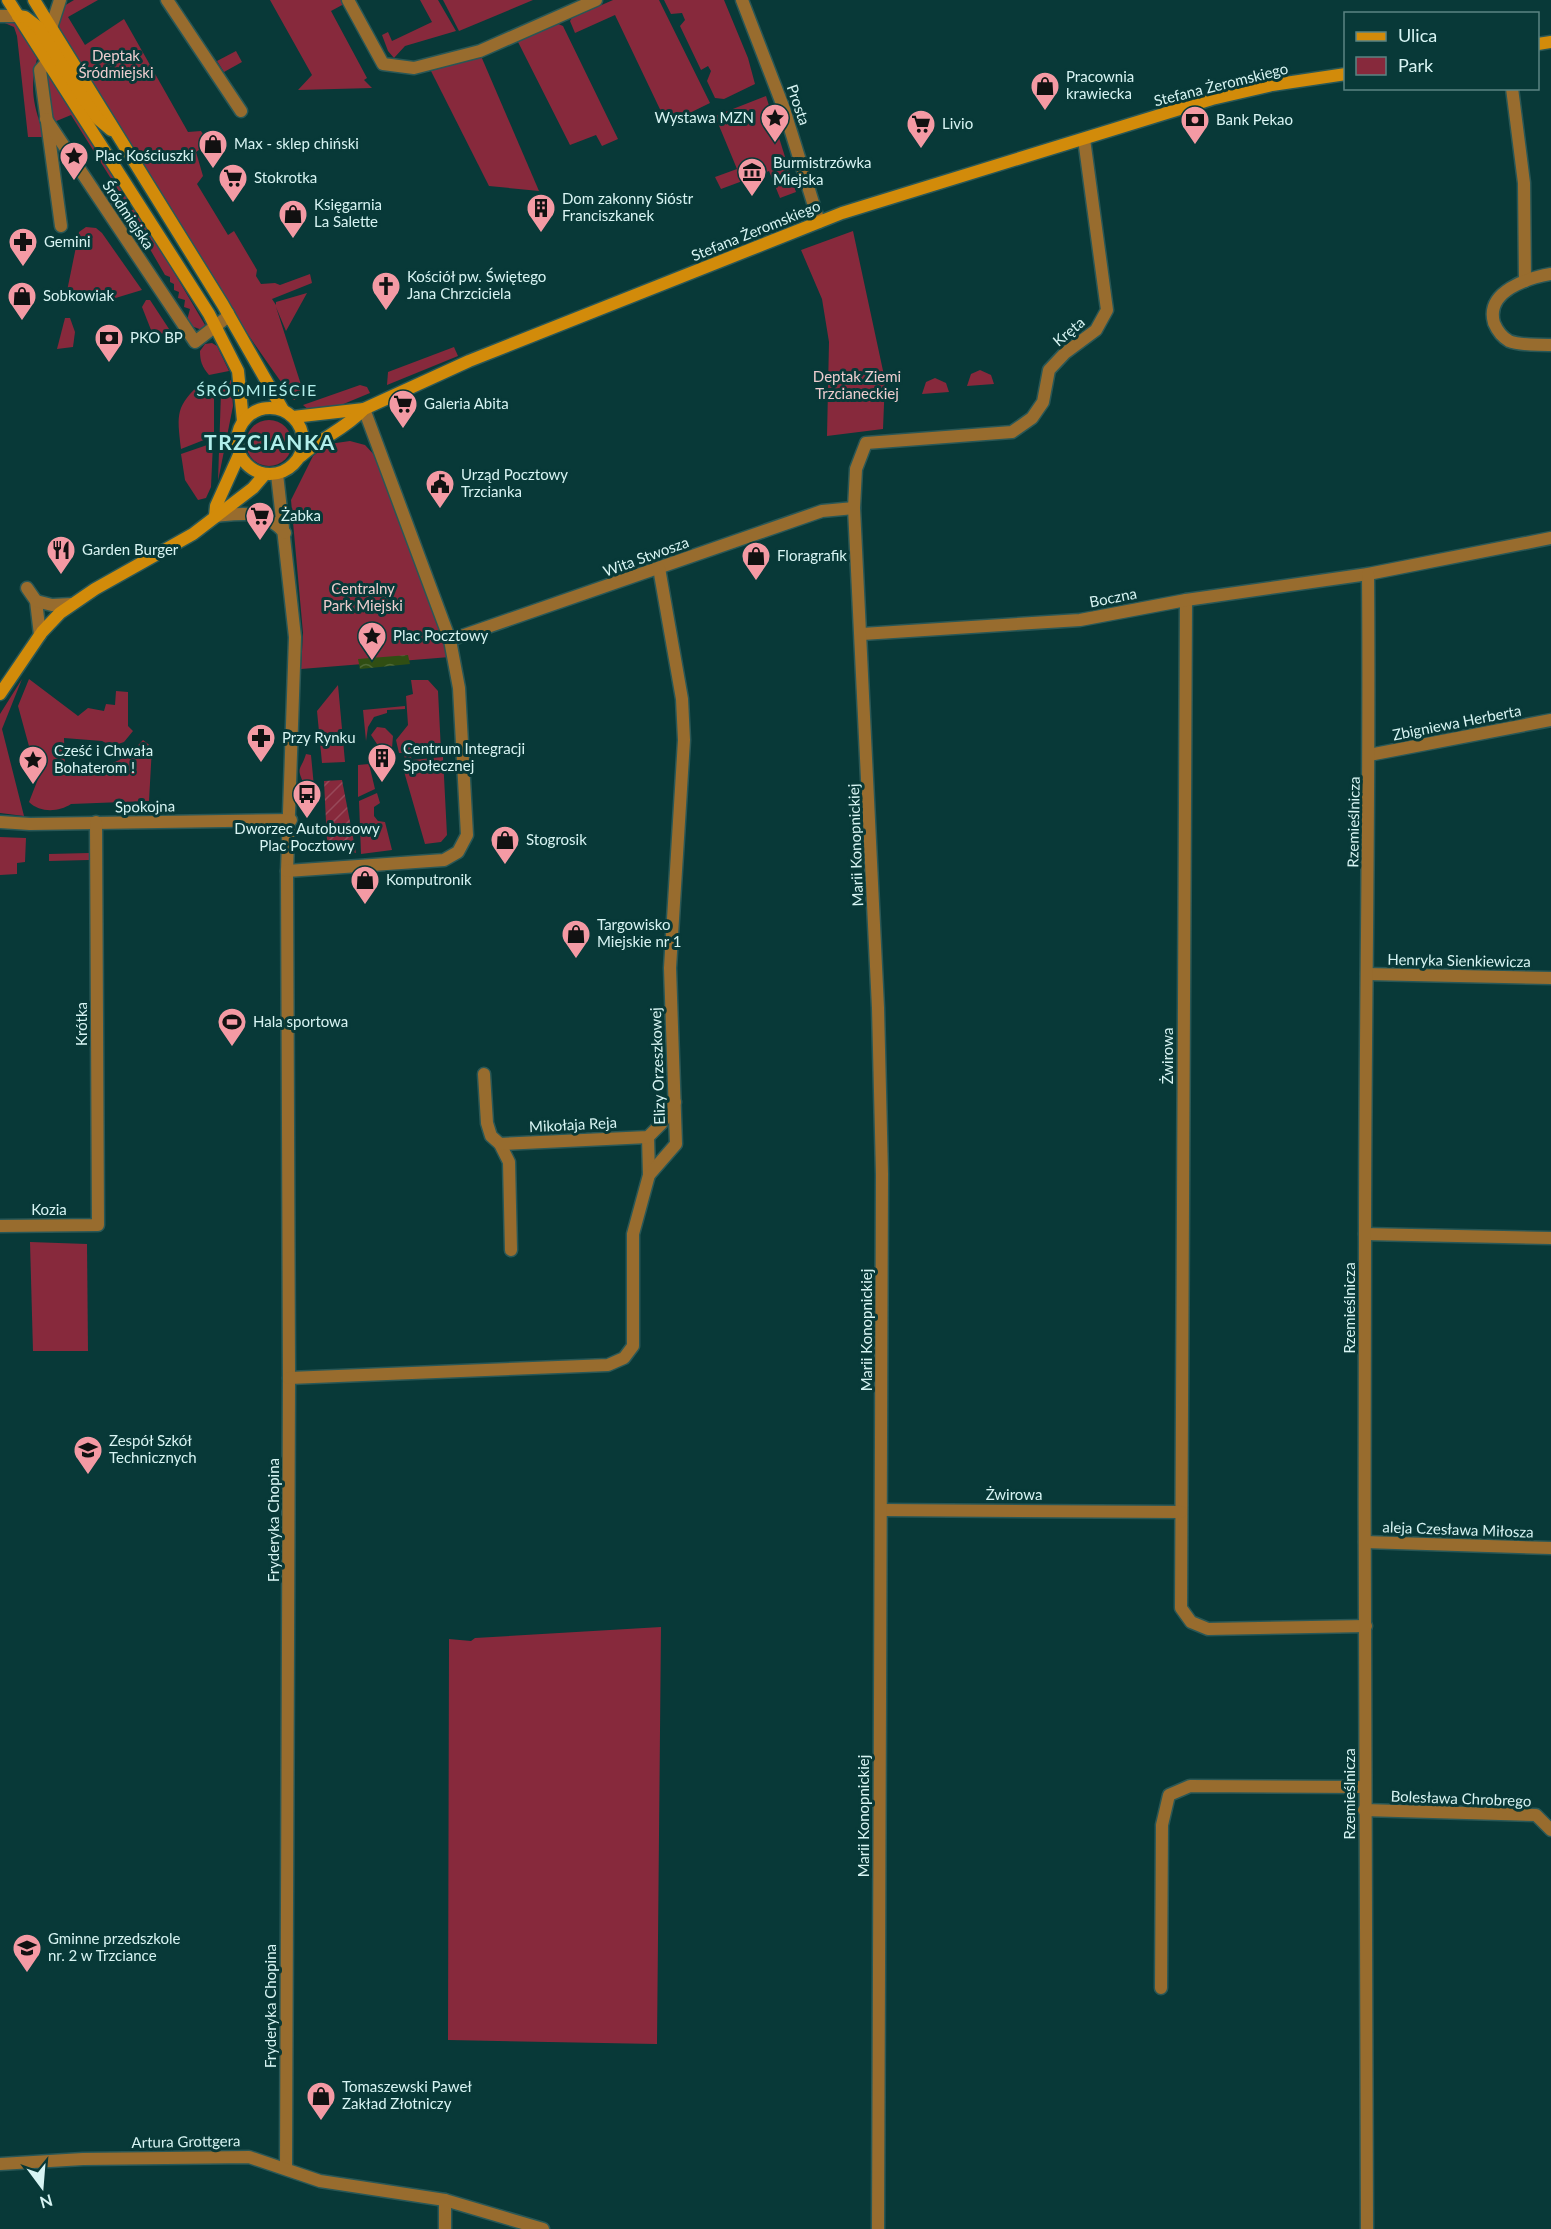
<svg xmlns="http://www.w3.org/2000/svg" width="1551" height="2229" font-family="Lato,sans-serif">
<defs>
<pattern id="garden-furrows" width="10" height="10" patternUnits="userSpaceOnUse" patternTransform="scale(1.5)"><rect width="10" height="10" fill="#87293c"/><path d="M-1 1l2-2M0 10L10 0M9 11l2-2" fill="none" stroke="#974959"/></pattern>
<pattern id="water-waves" width="16" height="10" patternUnits="userSpaceOnUse" patternTransform="scale(1.5)"><rect width="16" height="10" fill="#304e13"/><path d="M0 5q4-4 8 0t8 0" fill="none" stroke="#4d6836"/></pattern>
</defs>
<rect width="100%" height="100%" fill="#083938"/>
<g fill="#87293c">
<path d="M 74,0 L 98,0 L 68,17 L 85,45 L 124,19 L 188,132 L 201,131 L 209,143 L 196,152 L 203,176 L 197,184 L 228,235 L 234,231 L 257,270 L 256,276 L 261,284 L 275,283 L 280,285 L 310,274 L 312,283 L 272,299 L 276,305 L 276,302 L 307,293 L 286,331 L 276,307 L 304,394 L 294,400 C 222,301 158,196 96,90 C 87,73 58,35 56,20 L 64,6 Z"/>
<path d="M 270,0 L 341,0 L 344,4 L 331,11 L 367,78 L 364,80 L 372,88 L 298,90 L 312,75 Z"/>
<path d="M 420,0 L 438,0 L 456,31 L 405,46 L 394,58 L 388,51 L 382,35 L 388,32 L 392,41 L 432,22 Z"/>
<path d="M 443,0 L 533,0 L 459,31 Z"/>
<path d="M 613,0 L 659,0 L 710,103 L 667,124 L 615,15 L 575,33 L 570,21 L 572,18 Z"/>
<path d="M 664,0 L 724,0 L 748,58 L 755,84 L 724,99 L 715,98 L 707,81 L 711,71 L 708,66 L 701,70 L 680,26 L 685,20 L 682,13 L 671,14 Z"/>
<path d="M 15,20 L 38,55 C 29,88 33,105 45,137 L 28,137 L 17,36 L 14,27 L 0,21 Z"/>
<path d="M 556,23 L 563,26 L 618,139 L 602,146 L 596,135 L 570,145 L 517,40 Z"/>
<path d="M 236,51 L 242,62 L 224,72 L 217,61 Z"/>
<path d="M 481,56 L 539,191 L 489,186 L 431,71 Z"/>
<path d="M 48,74 L 131,201 L 115,208 L 105,202 L 120,193 L 71,115 L 54,122 L 51,120 L 45,76 Z"/>
<path d="M 766,96 L 796,192 L 780,198 L 769,171 L 721,189 L 715,177 L 737,169 L 715,116 Z"/>
<path d="M 136,208 L 205,325 L 202,330 L 186,324 L 190,309 L 184,307 L 185,300 L 178,298 L 179,292 L 174,290 L 174,284 L 170,282 L 170,277 L 165,275 L 147,244 L 140,242 L 140,237 L 135,235 L 137,229 L 124,225 L 120,220 L 126,213 Z"/>
<path d="M 86,227 L 96,228 L 102,233 L 142,290 L 99,303 L 65,301 L 79,232 Z"/>
<path d="M 853,231 L 885,380 L 883,429 L 827,436 L 829,342 L 822,299 L 801,250 Z"/>
<path d="M 146,300 L 150,300 L 171,332 L 153,335 L 142,307 Z"/>
<path d="M 65,318 L 70,318 L 75,332 L 73,347 L 57,349 Z"/>
<path d="M 212,343 L 217,346 L 229,371 L 209,375 C 202,367 200,361 200,351 L 205,344 Z"/>
<path d="M 454,347 L 458,356 L 387,385 L 388,372 Z"/>
<path d="M 980,370 L 991,375 L 994,384 L 967,386 L 971,374 Z"/>
<path d="M 935,378 L 946,383 L 949,392 L 922,394 L 926,382 Z"/>
<path d="M 231,380 L 233,406 L 218,481 L 221,392 L 222,388 Z"/>
<path d="M 203,381 L 214,397 L 214,436 L 181,449 C 177,413 175,407 203,381 Z"/>
<path d="M 360,385 L 367,387 L 370,393 L 329,410 L 309,410 L 303,405 Z"/>
<circle cx="269" cy="443" r="23"/>
<path d="M 350,441 L 365,445 L 377,458 L 450,657 L 301,669 L 303,633 L 291,500 L 313,456 L 329,444 Z"/>
<path d="M 213,443 L 211,487 L 206,498 L 198,500 L 185,480 L 181,454 Z"/>
<path d="M 22,679 L 2,729 L 24,816 L 0,813 L 0,714 Z"/>
<path d="M 29,679 L 78,716 L 88,708 L 104,711 L 106,704 L 115,705 L 116,691 L 128,692 L 128,726 L 133,731 L 124,742 L 112,746 L 102,741 L 64,738 L 65,768 C 98,771 120,766 143,740 L 152,747 L 149,801 L 71,804 C 59,812 40,813 29,802 L 38,779 L 18,706 Z"/>
<path d="M 411,680 L 428,680 L 438,691 L 441,751 L 410,754 L 412,760 L 443,757 L 447,835 L 441,842 L 425,844 L 401,761 L 405,760 L 404,753 L 399,753 L 396,740 L 408,725 L 406,696 L 413,694 Z"/>
<path d="M 338,685 L 345,762 L 322,763 L 317,711 Z"/>
<path d="M 405,706 L 405,709 L 387,710 L 387,713 L 374,717 L 368,727 L 366,741 L 363,710 Z"/>
<path d="M 377,727 L 385,728 L 393,736 L 392,748 L 380,755 L 374,751 L 377,744 L 371,735 Z"/>
<path d="M 306,754 L 311,755 L 314,787 L 306,788 C 295,765 300,773 306,754 Z"/>
<path d="M 369,764 L 375,789 L 358,797 L 358,765 Z"/>
<path d="M 377,793 L 380,803 L 374,807 L 374,816 L 378,821 L 385,822 L 392,850 L 361,854 L 359,801 Z"/>
<path d="M 0,837 L 26,838 L 25,862 L 17,863 L 17,874 L 0,875 Z"/>
<path d="M 89,853 L 89,860 L 49,861 L 49,854 Z"/>
<path d="M 30,1242 L 87,1244 L 88,1351 L 33,1351 Z"/>
<path d="M 661,1627 L 657,2044 L 448,2040 L 449,1639 L 471,1641 L 475,1638 Z"/>
</g>
<path fill="url(#garden-furrows)" d="M 342,780 L 356,853 L 327,842 L 324,781 Z"/>
<path fill="url(#water-waves)" d="M 408,655 L 410,664 L 360,669 L 358,659 Z"/>
<g fill="none" stroke-linecap="round" stroke-linejoin="round">
<g stroke="#295756" stroke-width="15">
<g id="minor">
<path d="M 167,0 L 241,111"/>
<path d="M 348,0 L 383,64 L 414,68 L 480,51 L 596,0"/>
<path d="M 742,0 L 784,109 L 819,222"/>
<path d="M 0,16 L 18,16"/>
<path d="M 51,28 L 60,0"/>
<path d="M 48,61 L 40,70 L 61,226"/>
<path d="M 1512,88 L 1524,183 L 1525,281"/>
<path d="M 46,119 L 195,342 L 226,318 L 228,313"/>
<path d="M 1551,274 C 1528,278 1485,291 1494,323 C 1497,330 1502,337 1509,341 C 1521,346 1538,344 1551,345"/>
<path d="M 277,474 L 295,637 L 287,871 L 289,1378 L 286,2168"/>
<path d="M 215,516 C 245,513 263,509 285,533"/>
<path d="M 27,588 L 36,601 L 40,635"/>
<path d="M 1186,600 L 1181,1608 L 1191,1622 L 1208,1629 L 1366,1626"/>
<path d="M 36,601 L 52,605 L 72,604"/>
<path d="M 862,634 L 1080,620 L 1186,600 L 1368,574 L 1551,538"/>
<path d="M 450,640 L 822,511 L 854,508"/>
<path d="M 1369,755 L 1551,720"/>
<path d="M 0,822 L 30,824 L 291,820"/>
<path d="M 287,871 L 444,860 L 458,852 L 467,835 L 459,688 L 450,640 L 364,409"/>
<path d="M 1367,974 L 1551,978"/>
<path d="M 484,1074 L 487,1123 L 491,1136 L 500,1144 L 509,1162 L 511,1250"/>
<path d="M 648,1137 L 649,1175"/>
<path d="M 500,1144 L 648,1137 L 661,1124 L 675,1102"/>
<path d="M 0,1226 L 98,1225 L 96,822"/>
<path d="M 1365,1234 L 1551,1238"/>
<path d="M 289,1378 L 608,1365 L 624,1358 L 633,1346 L 633,1234 L 649,1175 L 676,1144 L 670,968 L 684,740 L 682,699 L 659,568"/>
<path d="M 882,1510 L 1181,1512"/>
<path d="M 1365,1542 L 1551,1548"/>
<path d="M 1364,1810 L 1536,1815 L 1551,1830"/>
<path d="M 1161,1988 L 1162,1825 L 1169,1795 L 1190,1786 L 1364,1787"/>
<path d="M 0,2164 L 83,2159 L 249,2157 L 320,2181 L 445,2200 L 543,2229"/>
<path d="M 445,2229 L 445,2200"/>
<path d="M 878,2229 L 882,1174 L 878,1008 L 854,508 L 856,469 L 866,443 L 1012,432 L 1032,418 L 1043,402 L 1049,370 L 1065,353 L 1096,330 L 1107,310 L 1084,139"/>
<path d="M 1367,2229 C 1365,1899 1364,1569 1365,1239 C 1365,1017 1370,796 1368,574"/>
</g>
</g>
<g stroke="#295756" stroke-width="15">
<g id="secondary">
<path d="M 8,0 L 209,314 L 238,371 L 243,421"/>
<path d="M 34,0 L 223,305 L 283,410"/>
<path d="M 18,16 L 25,17 L 38,27 L 86,102 L 98,119 L 111,130"/>
<path d="M 1538,44 L 1551,42"/>
<circle cx="270" cy="441" r="33"/>
<path d="M 293,417 L 364,409 L 469,361 L 842,213 L 1212,99 L 1272,85 L 1346,74"/>
<path d="M 301,456 C 322,437 344,430 364,409"/>
<path d="M 215,516 L 216,506 L 239,455"/>
<path d="M 0,694 L 42,632 L 60,613 L 95,589 L 193,534 L 253,488 L 265,474"/>
</g>
</g>
<use href="#minor" stroke="#986c2e" stroke-width="12"/>
<use href="#secondary" stroke="#d28b0a" stroke-width="12"/>
</g>
<defs>
<g id="shop-pin" transform="scale(1.5)"><path d="M0 17L-7.5 6A9.5 9.5 0 1 1 7.5 6Z" fill="#f49aa4" stroke="#083938"/><path d="M-5-2.5h2.3a2.7 3.5 0 0 1 5.4 0H5L5.5 6h-11ZM-1.5-2.5h3a1.5 2.3 0 0 0-3 0Z" fill="#111"/></g>
<g id="sight-pin" transform="scale(1.5)"><path d="M0 17L-7.5 6A9.5 9.5 0 1 1 7.5 6Z" fill="#f49aa4" stroke="#083938"/><path d="M0-6L1.8-2.2L6-1.7L2.9 1.2L3.7 5.4L0 3.3L-3.7 5.4L-2.9 1.2L-6-1.7L-1.8-2.2Z" fill="#111"/></g>
<g id="bank-pin" transform="scale(1.5)"><path d="M0 17L-7.5 6A9.5 9.5 0 1 1 7.5 6Z" fill="#f49aa4" stroke="#083938"/><path d="M-6-4H6V4H-6ZM0-2.3a2.3 2.3 0 1 0 0 4.6a2.3 2.3 0 1 0 0-4.6Z" fill="#111"/></g>
<g id="supermarket-pin" transform="scale(1.5)"><path d="M0 17L-7.5 6A9.5 9.5 0 1 1 7.5 6Z" fill="#f49aa4" stroke="#083938"/><path d="M-6-5.5h2.5l.6 2H6L4.5 2H-2.5L-4.4-4H-6ZM-1.5 3.2a1.3 1.3 0 1 0 .1 0ZM3 3.2a1.3 1.3 0 1 0 .1 0Z" fill="#111"/></g>
<g id="museum-pin" transform="scale(1.5)"><path d="M0 17L-7.5 6A9.5 9.5 0 1 1 7.5 6Z" fill="#f49aa4" stroke="#083938"/><path d="M0-6L6-3V-2H-6V-3ZM-5-1h2V3h-2ZM-1-1h2V3h-2ZM3-1h2V3H3ZM-6 4H6V6H-6Z" fill="#111"/></g>
<g id="building-pin" transform="scale(1.5)"><path d="M0 17L-7.5 6A9.5 9.5 0 1 1 7.5 6Z" fill="#f49aa4" stroke="#083938"/><path d="M-4-6H4V6H1V3H-1V6H-4ZM-2.5-4.3h1.7v1.8h-1.7ZM.8-4.3h1.7v1.8H.8ZM-2.5-1h1.7V.8h-1.7ZM.8-1h1.7V.8H.8Z" fill="#111"/></g>
<g id="pharmacy-pin" transform="scale(1.5)"><path d="M0 17L-7.5 6A9.5 9.5 0 1 1 7.5 6Z" fill="#f49aa4" stroke="#083938"/><path d="M-2-6h4v4h4v4h-4v4h-4v-4h-4v-4h4Z" fill="#111"/></g>
<g id="church-pin" transform="scale(1.5)"><path d="M0 17L-7.5 6A9.5 9.5 0 1 1 7.5 6Z" fill="#f49aa4" stroke="#083938"/><path d="M-1.2-6h2.4v3.5h3.3v2.4h-3.3V6h-2.4V-.1h-3.3v-2.4h3.3Z" fill="#111"/></g>
<g id="civic-pin" transform="scale(1.5)"><path d="M0 17L-7.5 6A9.5 9.5 0 1 1 7.5 6Z" fill="#f49aa4" stroke="#083938"/><path d="M-.6-6.5H3V-4.5H.6V-3L4-1V1h2V6H-6V1h2V-1L-.6-3ZM-1.2 2.5V6h2.4V2.5Z" fill="#111"/></g>
<g id="restaurant-pin" transform="scale(1.5)"><path d="M0 17L-7.5 6A9.5 9.5 0 1 1 7.5 6Z" fill="#f49aa4" stroke="#083938"/><path d="M-5-6h1v4h1v-4h1v4h1v-4h1v5L-1.5 .5V6h-2V.5L-5-1ZM5-6V6H3V1.5H1.5Q1.5-4 5-6Z" fill="#111"/></g>
<g id="bus-pin" transform="scale(1.5)"><path d="M0 17L-7.5 6A9.5 9.5 0 1 1 7.5 6Z" fill="#f49aa4" stroke="#083938"/><path d="M-5-6H5V4H4V6H2V4H-2V6H-4V4H-5ZM-3.5-4V0h7V-4ZM-3.5 1.2v1.5H-2V1.2ZM2 1.2v1.5H3.5V1.2Z" fill="#111"/></g>
<g id="stadium-pin" transform="scale(1.5)"><path d="M0 17L-7.5 6A9.5 9.5 0 1 1 7.5 6Z" fill="#f49aa4" stroke="#083938"/><path d="M0-5a6.5 5 0 1 0 0 10a6.5 5 0 1 0 0-10ZM-3.5-1.8h7v3.6h-7Z" fill="#111"/></g>
<g id="school-pin" transform="scale(1.5)"><path d="M0 17L-7.5 6A9.5 9.5 0 1 1 7.5 6Z" fill="#f49aa4" stroke="#083938"/><path d="M0-5L7-2L0 1L-7-2ZM-4 1L0 2.5L4 1V4Q0 6-4 4Z" fill="#111"/></g>
</defs>
<g fill-rule="evenodd">
<use href="#shop-pin" x="1045" y="86"/>
<use href="#sight-pin" x="775" y="118"/>
<use href="#bank-pin" x="1195" y="120"/>
<use href="#supermarket-pin" x="921" y="124"/>
<use href="#shop-pin" x="213" y="144"/>
<use href="#sight-pin" x="74" y="156"/>
<use href="#museum-pin" x="752" y="172"/>
<use href="#supermarket-pin" x="233" y="178"/>
<use href="#building-pin" x="541" y="208"/>
<use href="#shop-pin" x="293" y="214"/>
<use href="#pharmacy-pin" x="23" y="242"/>
<use href="#church-pin" x="386" y="286"/>
<use href="#shop-pin" x="22" y="296"/>
<use href="#bank-pin" x="109" y="338"/>
<use href="#supermarket-pin" x="403" y="404"/>
<use href="#civic-pin" x="440" y="484"/>
<use href="#supermarket-pin" x="260" y="516"/>
<use href="#restaurant-pin" x="61" y="550"/>
<use href="#shop-pin" x="756" y="556"/>
<use href="#sight-pin" x="372" y="636"/>
<use href="#pharmacy-pin" x="261" y="738"/>
<use href="#building-pin" x="382" y="758"/>
<use href="#sight-pin" x="33" y="760"/>
<use href="#bus-pin" x="307" y="794"/>
<use href="#shop-pin" x="505" y="840"/>
<use href="#shop-pin" x="365" y="880"/>
<use href="#shop-pin" x="576" y="934"/>
<use href="#stadium-pin" x="232" y="1022"/>
<use href="#school-pin" x="88" y="1450"/>
<use href="#school-pin" x="27" y="1948"/>
<use href="#shop-pin" x="321" y="2096"/>
</g>
<g text-anchor="middle" stroke-width="6" stroke-linejoin="round" paint-order="stroke">
<g font-size="15" fill="#edcdcf" stroke="#083938">
<text x="116" y="61">Deptak<tspan x="116" dy="17">Śródmiejski</tspan></text>
<text x="857" y="382">Deptak Ziemi<tspan x="857" dy="17">Trzcianeckiej</tspan></text>
<text x="363" y="594">Centralny<tspan x="363" dy="17">Park Miejski</tspan></text>
</g>
<g font-size="15" fill="#d7f4f3" stroke="#083938" text-anchor="start">
<text x="1066" y="82">Pracownia<tspan x="1066" dy="17">krawiecka</tspan></text>
<text x="754" y="123" text-anchor="end">Wystawa MZN</text>
<text x="1216" y="125">Bank Pekao</text>
<text x="942" y="129">Livio</text>
<text x="234" y="149">Max - sklep chiński</text>
<text x="95" y="161">Plac Kościuszki</text>
<text x="773" y="168">Burmistrzówka<tspan x="773" dy="17">Miejska</tspan></text>
<text x="254" y="183">Stokrotka</text>
<text x="562" y="204">Dom zakonny Sióstr<tspan x="562" dy="17">Franciszkanek</tspan></text>
<text x="314" y="210">Księgarnia<tspan x="314" dy="17">La Salette</tspan></text>
<text x="44" y="247">Gemini</text>
<text x="407" y="282">Kościół pw. Świętego<tspan x="407" dy="17">Jana Chrzciciela</tspan></text>
<text x="43" y="301">Sobkowiak</text>
<text x="130" y="343">PKO BP</text>
<text x="424" y="409">Galeria Abita</text>
<text x="461" y="480">Urząd Pocztowy<tspan x="461" dy="17">Trzcianka</tspan></text>
<text x="281" y="521">Żabka</text>
<text x="82" y="555">Garden Burger</text>
<text x="777" y="561">Floragrafik</text>
<text x="393" y="641">Plac Pocztowy</text>
<text x="282" y="743">Przy Rynku</text>
<text x="403" y="754">Centrum Integracji<tspan x="403" dy="17">Społecznej</tspan></text>
<text x="54" y="756">Cześć i Chwała<tspan x="54" dy="17">Bohaterom !</tspan></text>
<text x="307" y="834" text-anchor="middle">Dworzec Autobusowy<tspan x="307" dy="17">Plac Pocztowy</tspan></text>
<text x="526" y="845">Stogrosik</text>
<text x="386" y="885">Komputronik</text>
<text x="597" y="930">Targowisko<tspan x="597" dy="17">Miejskie nr 1</tspan></text>
<text x="253" y="1027">Hala sportowa</text>
<text x="109" y="1446">Zespół Szkół<tspan x="109" dy="17">Technicznych</tspan></text>
<text x="48" y="1944">Gminne przedszkole<tspan x="48" dy="17">nr. 2 w Trzciance</tspan></text>
<text x="342" y="2092">Tomaszewski Paweł<tspan x="342" dy="17">Zakład Złotniczy</tspan></text>
</g>
<g font-size="15" fill="#d7f4f3" stroke="#083938">
<text transform="translate(1221 85) rotate(-14)" y="5">Stefana Żeromskiego</text>
<text transform="translate(798 105) rotate(71)" y="5">Prosta</text>
<text transform="translate(128 215) rotate(56)" y="5">Śródmiejska</text>
<text transform="translate(756 231) rotate(-22)" y="5">Stefana Żeromskiego</text>
<text transform="translate(1069 332) rotate(-40)" y="5">Kręta</text>
<text transform="translate(646 557) rotate(-20)" y="5">Wita Stwosza</text>
<text transform="translate(1113 598) rotate(-11)" y="5">Boczna</text>
<text transform="translate(1457 723) rotate(-11)" y="5">Zbigniewa Herberta</text>
<text transform="translate(145 807) rotate(-1)" y="5">Spokojna</text>
<text transform="translate(1354 822) rotate(-89)" y="5">Rzemieślnicza</text>
<text transform="translate(856 845) rotate(-92)" y="5">Marii Konopnickiej</text>
<text transform="translate(1459 961) rotate(1)" y="5">Henryka Sienkiewicza</text>
<text transform="translate(82 1024) rotate(-90)" y="5">Krótka</text>
<text transform="translate(1168 1056) rotate(-90)" y="5">Żwirowa</text>
<text transform="translate(658 1066) rotate(-92)" y="5">Elizy Orzeszkowej</text>
<text transform="translate(573 1125) rotate(-3)" y="5">Mikołaja Reja</text>
<text x="49" y="1215">Kozia</text>
<text transform="translate(1350 1308) rotate(-90)" y="5">Rzemieślnicza</text>
<text transform="translate(867 1330) rotate(-90)" y="5">Marii Konopnickiej</text>
<text x="1014" y="1500">Żwirowa</text>
<text transform="translate(274 1520) rotate(-90)" y="5">Fryderyka Chopina</text>
<text transform="translate(1458 1530) rotate(2)" y="5">aleja Czesława Miłosza</text>
<text transform="translate(1350 1794) rotate(-90)" y="5">Rzemieślnicza</text>
<text transform="translate(1461 1799) rotate(2)" y="5">Bolesława Chrobrego</text>
<text transform="translate(864 1816) rotate(-90)" y="5">Marii Konopnickiej</text>
<text transform="translate(271 2006) rotate(-90)" y="5">Fryderyka Chopina</text>
<text transform="translate(186 2142) rotate(-1)" y="5">Artura Grottgera</text>
</g>
<g font-size="16" letter-spacing="1.5" fill="#b1eeeb" stroke="#083938">
<text x="257" y="396">ŚRÓDMIEŚCIE</text>
</g>
<g font-size="21" font-weight="bold" letter-spacing="1.5" fill="#b1eeeb" stroke="#083938">
<text x="270" y="450">TRZCIANKA</text>
</g>
</g>
<rect x="1344" y="12" width="195" height="78" fill="#083938" stroke="#5b8483" stroke-width="1.5"/>
<rect x="1356" y="32" width="30" height="9" fill="#d28b0a" stroke="#5b8483" stroke-width="1.5"/>
<text x="1398" y="42" font-size="18" fill="#d7f4f3">Ulica</text>
<rect x="1356" y="57" width="30" height="18" fill="#87293c" stroke="#5b8483" stroke-width="1.5"/>
<text x="1398" y="72" font-size="18" fill="#d7f4f3">Park</text>
<g transform="translate(42 2187) rotate(164)" stroke="#083938" stroke-width="4.5" paint-order="stroke">
<path d="M0-4.5L10 22L0 15L-10 22Z" fill="#d7f4f3"/>
<text y="-9" font-size="16" font-weight="bold" text-anchor="middle" fill="#d7f4f3">N</text>
</g>
</svg>
